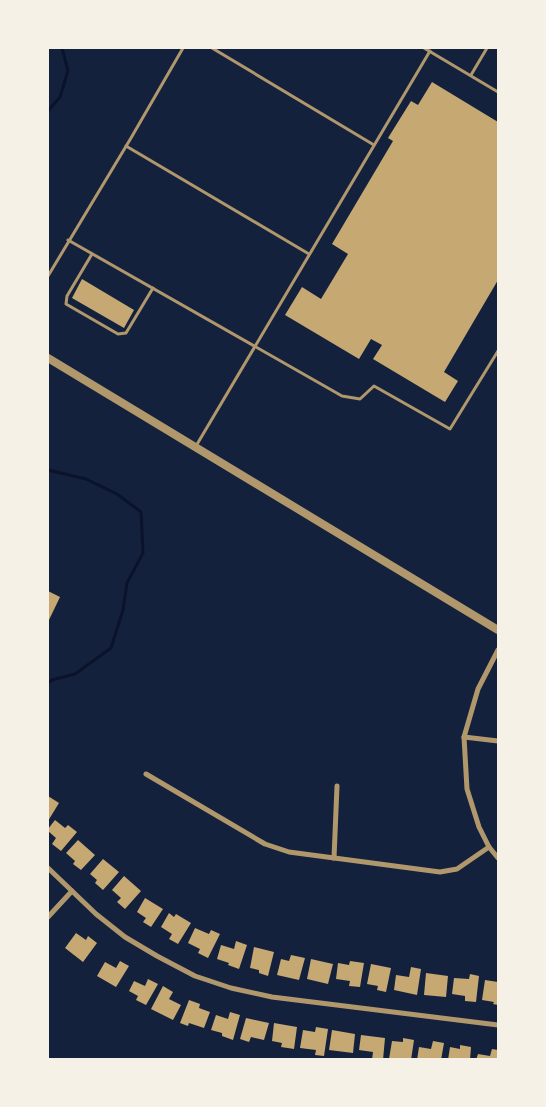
<svg xmlns="http://www.w3.org/2000/svg" width="546" height="1107" font-family="Jost,sans-serif">
<rect width="100%" height="100%" fill="#14213d"/>
<g fill="none" stroke-linecap="round" stroke-linejoin="round">
<g stroke="#0b132b" stroke-width="3">
<path d="M 48,111 L 60,97 L 68,71 L 62,48"/>
<path d="M 48,470 L 86,479 L 117,494 L 141,512 L 143,553 L 127,583 L 123,610 L 111,648 L 75,674 L 52,680 L 48,683"/>
</g>
</g>
<g fill="#c6a872">
<path d="M 432,82 L 498,122 L 498,280 L 444,372 L 458,381 L 445,402 L 373,359 L 382,345 L 371,339 L 359,359 L 285,315 L 302,287 L 321,299 L 348,254 L 332,244 L 393,141 L 388,138 L 411,101 L 418,105 Z"/>
<path d="M 82,279 L 134,310 L 124,328 L 72,298 Z"/>
<path d="M 48,591 L 60,597 L 48,622 Z"/>
<path d="M 48,796 L 59,803 L 48,821 Z"/>
<path d="M 55,820 L 65,828 L 68,825 L 77,832 L 61,851 L 52,844 L 56,838 L 48,831 L 48,829 Z"/>
<path d="M 78,840 L 95,855 L 81,870 L 73,864 L 75,861 L 66,853 Z"/>
<path d="M 103,859 L 119,872 L 103,890 L 95,883 L 97,880 L 90,874 Z"/>
<path d="M 124,876 L 141,891 L 125,909 L 117,902 L 121,898 L 112,890 Z"/>
<path d="M 145,898 L 163,909 L 151,927 L 143,922 L 146,918 L 137,912 Z"/>
<path d="M 169,913 L 174,917 L 176,914 L 191,923 L 178,944 L 169,939 L 172,934 L 161,927 Z"/>
<path d="M 195,928 L 209,934 L 211,930 L 220,934 L 208,958 L 198,953 L 200,949 L 188,943 Z"/>
<path d="M 76,933 L 86,940 L 88,936 L 97,943 L 83,962 L 65,948 Z"/>
<path d="M 236,941 L 247,945 L 239,969 L 228,965 L 229,963 L 217,959 L 221,945 L 234,949 Z"/>
<path d="M 254,947 L 274,952 L 268,976 L 259,973 L 259,970 L 250,968 Z"/>
<path d="M 291,955 L 305,958 L 299,980 L 277,975 L 281,959 L 289,961 Z"/>
<path d="M 311,959 L 333,964 L 328,984 L 307,979 Z"/>
<path d="M 120,961 L 129,966 L 116,987 L 97,976 L 105,962 L 116,968 Z"/>
<path d="M 350,961 L 364,963 L 360,987 L 349,986 L 350,981 L 336,979 L 338,963 L 349,965 Z"/>
<path d="M 371,964 L 391,968 L 386,992 L 377,990 L 378,986 L 367,984 Z"/>
<path d="M 411,967 L 421,969 L 417,995 L 394,990 L 396,975 L 409,977 Z"/>
<path d="M 426,973 L 448,976 L 446,997 L 424,995 Z"/>
<path d="M 470,974 L 479,976 L 476,1002 L 465,1001 L 465,996 L 452,994 L 454,978 L 469,979 Z"/>
<path d="M 148,979 L 158,984 L 146,1005 L 136,1000 L 138,996 L 129,991 L 134,981 L 145,986 Z"/>
<path d="M 485,980 L 498,982 L 498,1005 L 493,1004 L 494,1002 L 482,1000 Z"/>
<path d="M 163,986 L 173,992 L 169,999 L 181,1005 L 173,1020 L 151,1009 Z"/>
<path d="M 189,1000 L 200,1004 L 199,1008 L 210,1012 L 204,1028 L 189,1023 L 188,1026 L 180,1023 Z"/>
<path d="M 230,1012 L 240,1015 L 233,1040 L 222,1036 L 222,1033 L 211,1030 L 216,1015 L 228,1019 Z"/>
<path d="M 246,1018 L 269,1023 L 264,1040 L 251,1037 L 249,1042 L 240,1039 Z"/>
<path d="M 274,1023 L 297,1027 L 294,1049 L 281,1047 L 282,1043 L 272,1041 Z"/>
<path d="M 316,1027 L 328,1029 L 324,1056 L 315,1055 L 316,1050 L 300,1048 L 303,1030 L 315,1032 Z"/>
<path d="M 332,1030 L 355,1034 L 353,1053 L 329,1050 Z"/>
<path d="M 361,1035 L 385,1038 L 383,1060 L 372,1060 L 373,1052 L 359,1050 Z"/>
<path d="M 403,1038 L 414,1040 L 411,1060 L 389,1059 L 392,1041 L 403,1042 Z"/>
<path d="M 433,1041 L 444,1043 L 441,1060 L 417,1060 L 419,1047 L 431,1049 Z"/>
<path d="M 460,1045 L 471,1047 L 470,1060 L 448,1060 L 450,1047 L 460,1049 Z"/>
<path d="M 492,1049 L 498,1050 L 498,1060 L 476,1060 L 478,1054 L 490,1056 Z"/>
</g>
<g fill="none" stroke-linecap="round" stroke-linejoin="round">
<g stroke="#b1986c" stroke-width="3">
<path d="M 212,48 L 374,145"/>
<path d="M 424,48 L 498,92"/>
<path d="M 471,75 L 487,48"/>
<path d="M 126,146 L 309,254"/>
<path d="M 68,240 L 342,396 L 360,399 L 374,386 L 450,429 L 498,351"/>
<path d="M 92,254 L 67,296 L 66,304 L 118,334 L 126,333 L 153,288"/>
<path d="M 48,276 L 131,138 L 183,48"/>
<path d="M 196,446 L 430,51"/>
</g>
<g stroke="#b1986c" stroke-width="5">
<path d="M 498,650 L 478,689 L 464,737 L 467,789 L 479,827 L 489,847 L 498,858"/>
<path d="M 464,737 L 498,741"/>
<path d="M 146,774 L 265,844 L 289,852 L 440,872 L 457,869 L 489,847"/>
<path d="M 334,858 L 337,786"/>
<path d="M 48,868 L 96,914 L 125,937 L 157,956 L 195,976 L 231,988 L 272,997 L 498,1025"/>
<path d="M 48,917 L 72,891"/>
</g>
<path stroke="#b1986c" stroke-width="8" d="M 48,358 L 498,630"/>
</g>
<rect width="546" height="1107" fill="none" stroke="#f6f1e7" stroke-width="98"/>
</svg>
